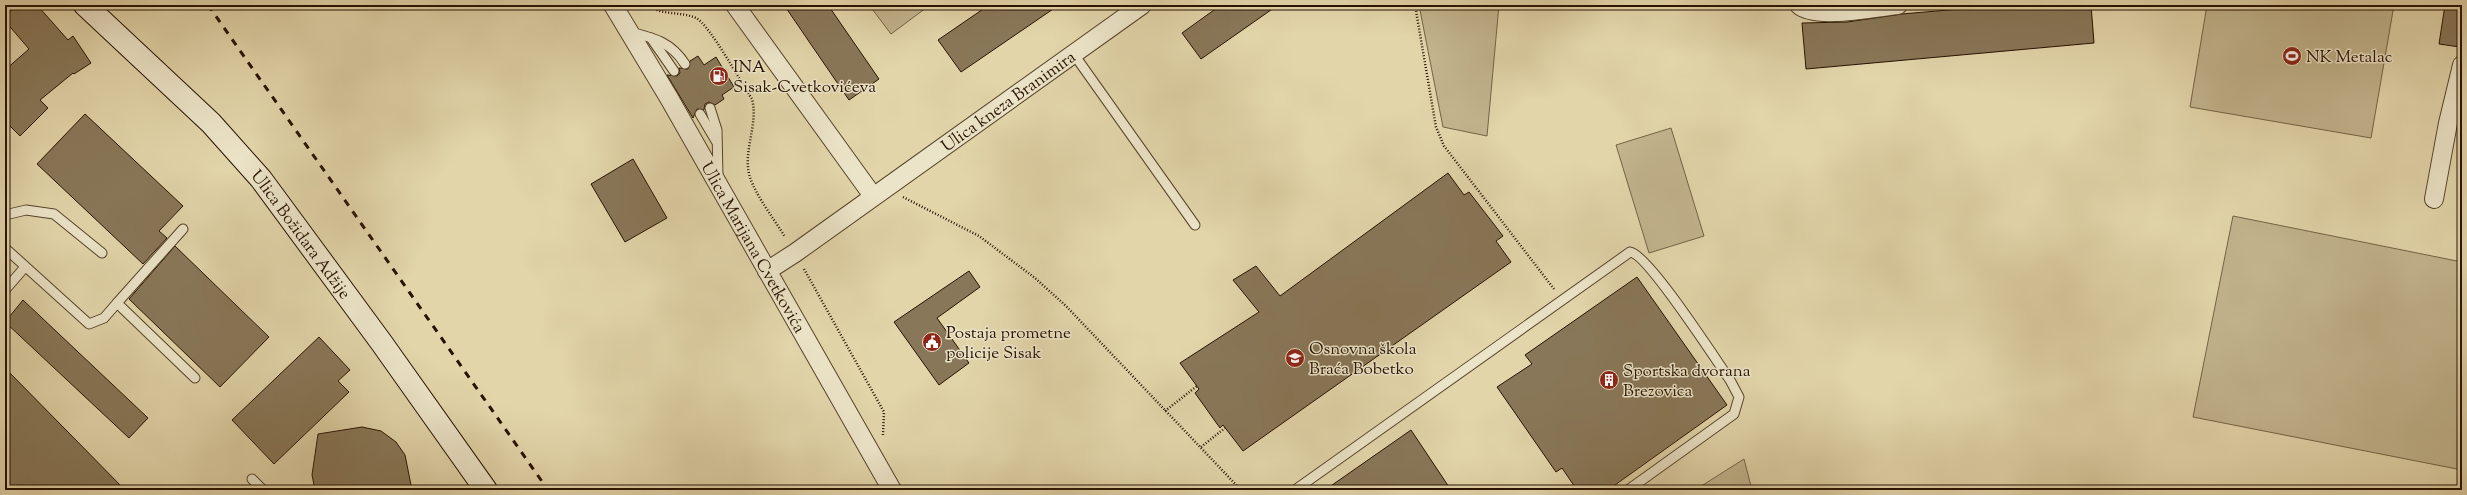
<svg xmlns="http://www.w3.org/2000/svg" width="2467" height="495" font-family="'Sorts Mill Goudy',serif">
<rect width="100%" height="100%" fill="#e2d5aa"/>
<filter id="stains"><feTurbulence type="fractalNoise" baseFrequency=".005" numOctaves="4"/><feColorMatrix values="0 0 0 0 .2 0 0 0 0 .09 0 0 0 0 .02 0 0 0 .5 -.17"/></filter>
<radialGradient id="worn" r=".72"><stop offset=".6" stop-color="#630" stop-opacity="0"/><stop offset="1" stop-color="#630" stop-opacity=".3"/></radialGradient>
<g fill="#c2b48d" stroke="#746346">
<path d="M 869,5 L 930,5 L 891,34 Z"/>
<path d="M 1419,5 L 1499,5 L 1487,136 L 1443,127 Z"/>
<path d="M 2207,5 L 2394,5 L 2371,138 L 2190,107 Z"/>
<path d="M 1671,128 L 1704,236 L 1649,253 L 1616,145 Z"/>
<path d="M 2233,216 L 2462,262 L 2462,470 L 2193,417 Z"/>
<path d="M 1744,459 L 1752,490 L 1695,490 Z"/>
</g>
<g fill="#887758" stroke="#271200">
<path d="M 17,5 L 37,5 L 68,40 L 73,36 L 91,63 L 74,74 L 73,73 L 40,100 L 48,108 L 20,136 L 5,121 L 5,70 L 29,49 L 5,21 L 5,16 Z"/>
<path d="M 784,5 L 828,5 L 879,79 L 849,100 Z"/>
<path d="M 989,5 L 1059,5 L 961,72 L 938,40 Z"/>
<path d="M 1221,5 L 1278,5 L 1201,59 L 1182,33 Z"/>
<path d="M 2006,5 L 2091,5 L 2094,43 L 1806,69 L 1802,23 L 1847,22 L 1902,14 Z"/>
<path d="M 2445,5 L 2462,5 L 2460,47 L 2439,44 Z"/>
<path d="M 698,56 L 704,65 L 716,57 L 734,87 L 722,95 L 724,99 L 715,105 L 709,102 L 705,104 L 704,110 L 697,109 L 693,118 L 667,75 L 677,76 L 680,73 L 679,68 L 688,69 L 690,61 Z"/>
<path d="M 85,114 L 183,206 L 159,231 L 167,238 L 143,264 L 37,164 Z"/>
<path d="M 633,159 L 667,218 L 625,242 L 591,184 Z"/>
<path d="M 1448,173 L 1464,195 L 1469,192 L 1503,236 L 1496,241 L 1511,262 L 1243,451 L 1223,425 L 1220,428 L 1195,393 L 1199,389 L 1180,363 L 1259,312 L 1233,280 L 1256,266 L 1280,296 Z"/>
<path d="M 175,246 L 269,337 L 220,387 L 129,299 Z"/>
<path d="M 969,271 L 980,287 L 937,318 L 969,363 L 939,385 L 894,322 Z"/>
<path d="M 1637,277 L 1727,405 L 1608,490 L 1577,490 L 1562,468 L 1556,472 L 1497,387 L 1532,364 L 1525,355 Z"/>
<path d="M 23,300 L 148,418 L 129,438 L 5,322 Z"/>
<path d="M 319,337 L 350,370 L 338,381 L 349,392 L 274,464 L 232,420 Z"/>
<path d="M 5,368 L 125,490 L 5,490 Z"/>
<path d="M 362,427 L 381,431 L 396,442 L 405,455 L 412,490 L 315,490 L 312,475 L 318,434 Z"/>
<path d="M 1411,430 L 1451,490 L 1325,490 Z"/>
</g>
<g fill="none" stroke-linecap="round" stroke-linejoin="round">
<g stroke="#56432a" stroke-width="11">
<g id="lane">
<path d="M 630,32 C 654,38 671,42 685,64"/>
<path d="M 651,38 L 674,71"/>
<path d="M 1073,53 L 1195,225"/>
<path d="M 710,108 L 717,130 L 718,177"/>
<path d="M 700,114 L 716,141"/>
<path d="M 5,215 L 26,210 L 54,214 L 102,253"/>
<path d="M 5,248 L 89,324 L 104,318 L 117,303 L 195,378"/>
<path d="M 5,290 L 25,267"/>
<path d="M 117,303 L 183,229"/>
<path d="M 252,479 L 263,490"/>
<path d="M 1295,490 L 1630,252 C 1647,253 1716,360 1730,380 L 1739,397 L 1734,414 L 1628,490"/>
</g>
</g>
<g stroke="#56432a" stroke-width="20">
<g id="street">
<path id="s1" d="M 613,5 L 669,98 L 892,490"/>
<path d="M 735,5 L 873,196"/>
<path d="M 1799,5 C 1815,20 1876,7 1898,5"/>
<path d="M 2434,199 L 2448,123 L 2462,65"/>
<path id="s2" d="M 767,271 L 795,253 L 1142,5"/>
</g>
</g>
<g stroke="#271200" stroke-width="24">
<g id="secondary">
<path id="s3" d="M 85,5 L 211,123 L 261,179 L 381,342 L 486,490"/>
</g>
</g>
<g stroke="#271200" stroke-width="2.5" stroke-dasharray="1 2" stroke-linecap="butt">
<path d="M 649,5 C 661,16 681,11 696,18 C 710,25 741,83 752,99 C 758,121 746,145 748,167 C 749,188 774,218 785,237"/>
<path d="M 1415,5 L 1436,127 L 1444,146 L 1554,289"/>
<path d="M 903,197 L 979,236 L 1035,278 L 1066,306 L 1241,490"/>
<path d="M 804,269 L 884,412 L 883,435"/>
<path d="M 1165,411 L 1197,386"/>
<path d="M 1201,447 L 1225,428"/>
</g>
<use href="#lane" stroke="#ece4c8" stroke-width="9"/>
<use href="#street" stroke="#ece4c8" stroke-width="18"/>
<use href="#secondary" stroke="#ece4c8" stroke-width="22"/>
<path stroke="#271200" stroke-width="3" stroke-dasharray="7 7" stroke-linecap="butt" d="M 208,5 L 548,490"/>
</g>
<defs>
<g id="stadium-disc" transform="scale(1)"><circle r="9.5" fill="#8f2418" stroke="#ece4c8"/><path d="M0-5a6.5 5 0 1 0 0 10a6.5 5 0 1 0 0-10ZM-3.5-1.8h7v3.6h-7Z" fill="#fff"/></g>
<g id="fuel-disc" transform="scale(1)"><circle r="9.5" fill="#8f2418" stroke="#ece4c8"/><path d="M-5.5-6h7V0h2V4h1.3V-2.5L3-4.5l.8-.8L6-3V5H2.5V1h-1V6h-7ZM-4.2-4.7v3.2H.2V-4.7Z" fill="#fff"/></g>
<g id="civic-disc" transform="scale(1)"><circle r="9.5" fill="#8f2418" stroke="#ece4c8"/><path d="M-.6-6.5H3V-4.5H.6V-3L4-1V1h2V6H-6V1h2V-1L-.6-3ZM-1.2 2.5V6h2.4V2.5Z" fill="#fff"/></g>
<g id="school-disc" transform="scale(1)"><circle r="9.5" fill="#8f2418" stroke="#ece4c8"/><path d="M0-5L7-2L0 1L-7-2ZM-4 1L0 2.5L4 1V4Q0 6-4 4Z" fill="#fff"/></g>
<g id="building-disc" transform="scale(1)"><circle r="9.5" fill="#8f2418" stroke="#ece4c8"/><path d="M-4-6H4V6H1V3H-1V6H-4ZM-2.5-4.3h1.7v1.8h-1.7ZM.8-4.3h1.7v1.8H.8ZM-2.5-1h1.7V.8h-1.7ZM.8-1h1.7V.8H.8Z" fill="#fff"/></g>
</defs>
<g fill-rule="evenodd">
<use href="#stadium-disc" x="2292" y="56"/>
<use href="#fuel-disc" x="719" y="76"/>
<use href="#civic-disc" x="932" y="342"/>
<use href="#school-disc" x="1295" y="358"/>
<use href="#building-disc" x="1609" y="380"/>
</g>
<g text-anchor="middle" stroke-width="3" stroke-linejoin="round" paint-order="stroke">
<g font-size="17" fill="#271200" stroke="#ece4c8" text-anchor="start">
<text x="2306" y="62">NK Metalac</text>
<text x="733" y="72">INA<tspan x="733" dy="20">Sisak-Cvetkovićeva</tspan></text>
<text x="946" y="338">Postaja prometne<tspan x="946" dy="20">policije Sisak</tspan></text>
<text x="1309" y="354">Osnovna škola<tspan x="1309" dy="20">Braća Bobetko</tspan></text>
<text x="1623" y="376">Sportska dvorana<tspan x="1623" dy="20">Brezovica</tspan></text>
</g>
<g font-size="17" fill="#271200" stroke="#ece4c8">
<text dy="6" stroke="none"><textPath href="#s2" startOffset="295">Ulica kneza Branimira</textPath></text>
<text dy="6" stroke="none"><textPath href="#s3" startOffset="316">Ulica Božidara Adžije</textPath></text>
<text dy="6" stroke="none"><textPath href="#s1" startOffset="280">Ulica Marijana Cvetkovića</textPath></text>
</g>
</g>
<rect width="2467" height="495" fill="none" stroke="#e2d5aa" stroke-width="20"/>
<rect x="6" y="6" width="2455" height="483" fill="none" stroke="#271200" stroke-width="2"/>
<rect x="10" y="10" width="2447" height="475" fill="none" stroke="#271200"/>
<rect width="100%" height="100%" filter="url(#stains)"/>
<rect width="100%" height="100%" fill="url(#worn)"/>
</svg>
